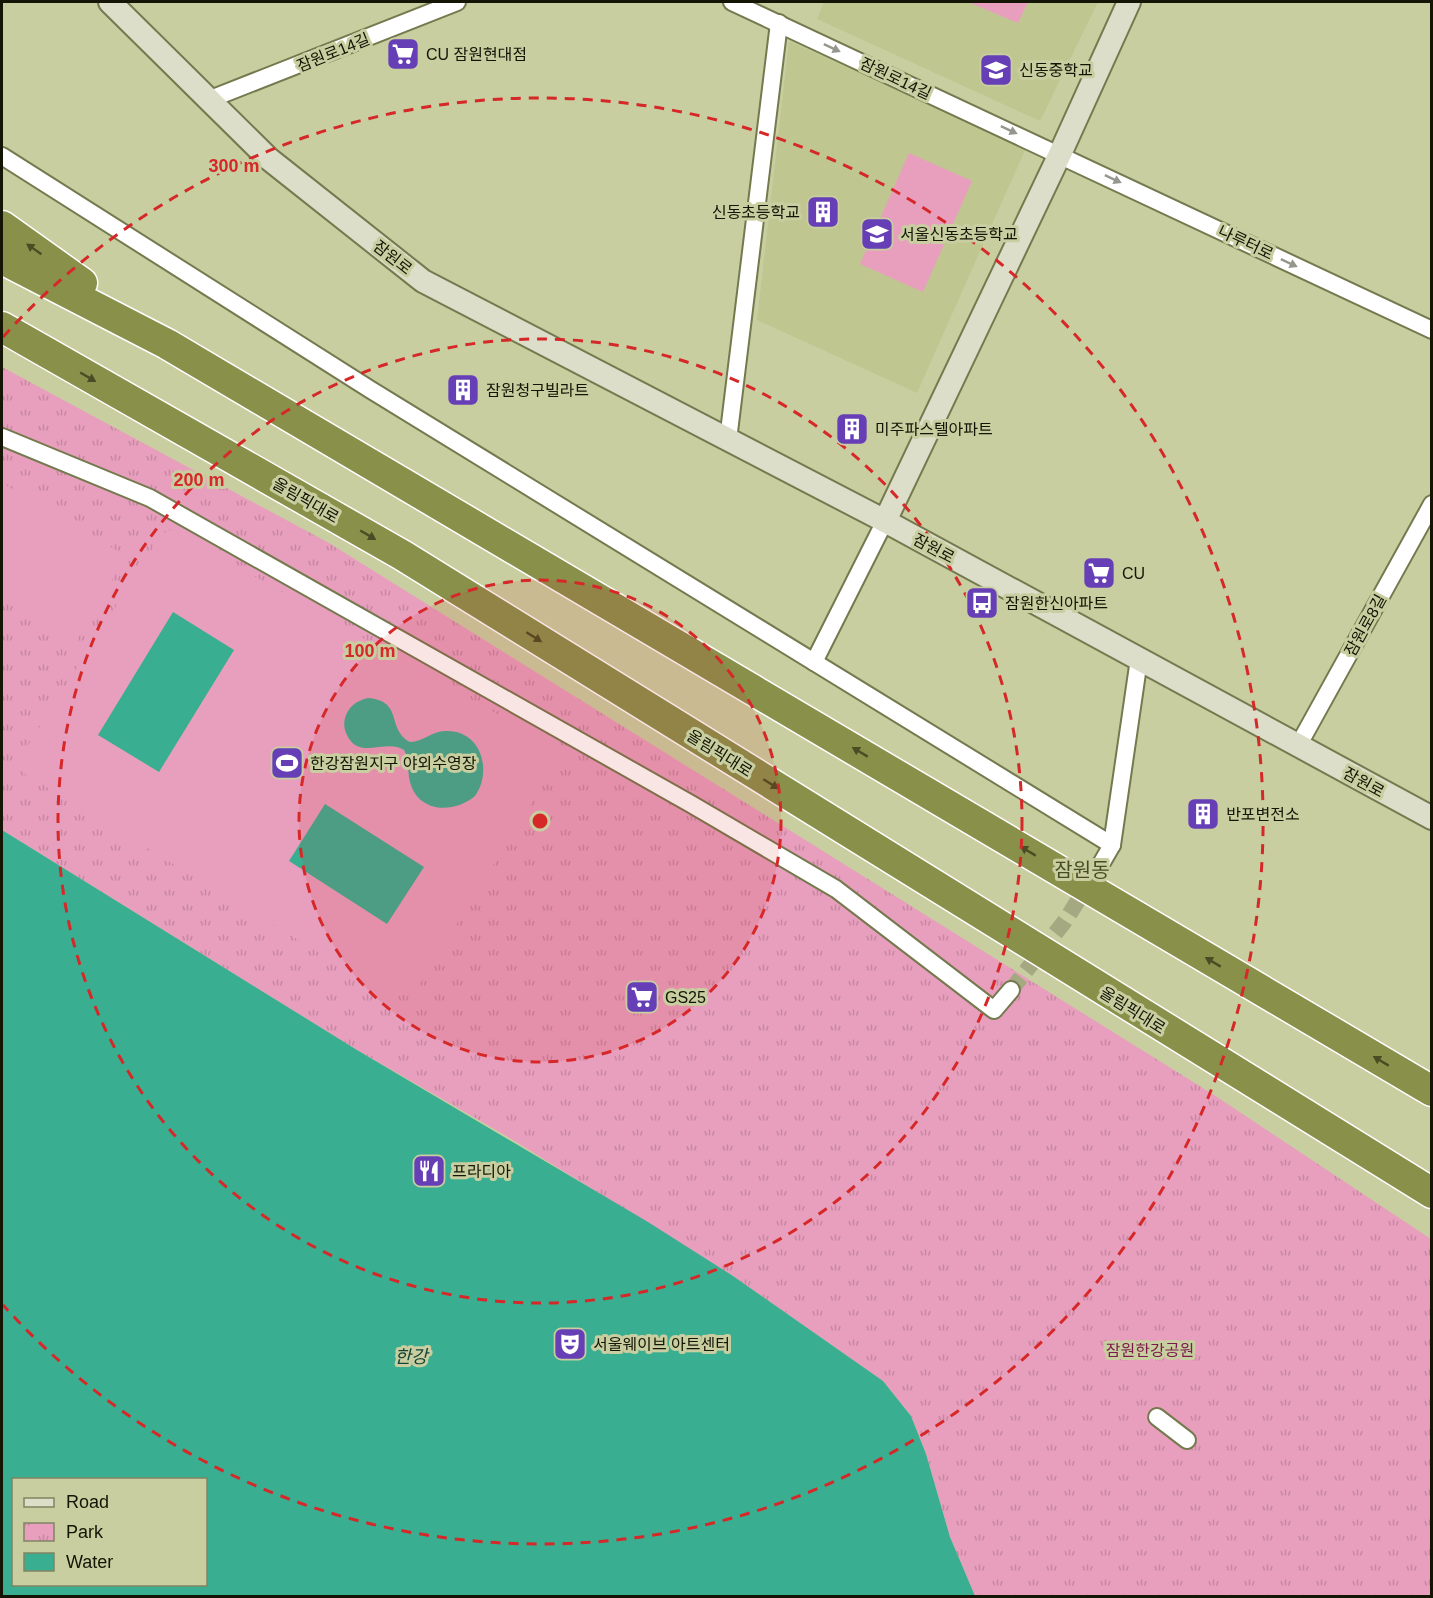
<svg xmlns="http://www.w3.org/2000/svg" width="1433" height="1598" font-family="Arial,'Noto Sans KR',sans-serif">
<defs>
<pattern id="park-tufts" width="24" height="20" patternUnits="userSpaceOnUse" patternTransform="scale(1.5)"><rect width="24" height="20" fill="#e89fbd"/><path d="M3 7l-1-3M5 7V3M7 7l1-3M15 17l-1-3M17 17v-4M19 17l1-3" fill="none" stroke="#c688a1"/></pattern>
</defs>
<rect width="100%" height="100%" fill="#c8cea0"/>
<g fill="#c0c690">
<path d="M 824,2 L 1098,2 L 1040,121 L 817,19 Z"/>
<path d="M 789,41 L 1026,148 L 917,393 L 757,320 Z"/>
</g>
<path fill="url(#park-tufts)" d="M 2,367 L 329,543 L 1214,1095 L 1431,1239 L 1431,1596 L 975,1596 L 950,1537 L 926,1454 L 911,1416 L 883,1381 L 733,1276 L 508,1137 L 357,1050 L 2,830 Z"/>
<g fill="#e89fbd">
<path d="M 968,2 L 1028,2 L 1018,23 Z"/>
<path d="M 909,153 L 972,181 L 923,292 L 860,264 Z"/>
<path d="M 2,483 L 126,556 L 76,642 L 2,598 Z"/>
<path d="M 168,530 L 175,531 L 555,747 L 554,766 L 414,993 L 392,997 L 22,772 L 18,761 L 159,538 Z"/>
</g>
<g fill="#3aae91" fill-rule="evenodd">
<path d="M 173,612 L 234,650 L 159,772 L 98,735 Z"/>
<path d="M 368,698 C 404,701 386,729 410,742 C 423,742 432,731 445,731 C 481,729 493,771 475,796 C 454,814 418,813 410,782 C 407,771 410,760 404,750 C 385,738 358,762 346,733 C 343,726 344,717 348,711 C 353,703 360,700 368,698 Z"/>
<path d="M 325,804 L 424,867 L 387,924 L 289,861 Z"/>
<path d="M 2,830 L 357,1050 L 648,1222 L 733,1276 L 883,1381 L 911,1416 L 926,1454 L 950,1537 L 975,1596 L 2,1596 ZM 14,1480 L 206,1480 L 206,1584 L 14,1584 Z"/>
</g>
<g fill="none" stroke-linecap="round" stroke-linejoin="round">
<path stroke="#a4a981" stroke-width="16" stroke-dasharray="16 8" stroke-linecap="butt" d="M 1011,990 L 1065,921 L 1101,864"/>
<g stroke="#74794e" stroke-width="20">
<g id="street">
<path d="M 732,2 L 1432,330"/>
<path d="M 208,100 L 457,2"/>
<path d="M 2,156 L 371,390 L 1112,845"/>
<path d="M 2,437 L 150,498 L 691,804 L 836,889 L 994,1010 L 1011,990"/>
<path d="M 728,440 L 779,23"/>
<path d="M 814,662 L 885,521"/>
<path d="M 1298,746 L 1432,504"/>
<path d="M 1101,864 L 1112,845 L 1139,659"/>
<path d="M 1157,1417 L 1187,1440"/>
</g>
</g>
<g stroke="#74794e" stroke-width="26">
<g id="secondary">
<path d="M 110,2 L 269,159 L 423,281 L 885,521 L 1432,818"/>
<path d="M 885,521 L 1060,154 L 1129,2"/>
</g>
</g>
<g stroke="#fff" stroke-width="33">
<g id="highway">
<path d="M 2,226 L 82,283"/>
<path d="M 2,259 L 167,344 L 1432,1091"/>
<path d="M 2,327 L 402,555 L 1432,1193"/>
</g>
</g>
<use href="#street" stroke="#fff" stroke-width="16"/>
<use href="#secondary" stroke="#dcdec9" stroke-width="22"/>
<use href="#highway" stroke="#89904a" stroke-width="30"/>
</g>
<defs><path id="oneway-solid" d="M-6-.8H1V-3.2L6.5 0L1 3.2V.8H-6Z" transform="scale(1.5)"/></defs>
<g fill="#95968e">
<use href="#oneway-solid" transform="translate(832 48) rotate(25)"/>
<use href="#oneway-solid" transform="translate(1009 130) rotate(25)"/>
<use href="#oneway-solid" transform="translate(1113 179) rotate(25)"/>
<use href="#oneway-solid" transform="translate(1289 263) rotate(25)"/>
</g>
<g fill="#494c24">
<use href="#oneway-solid" transform="translate(34 249) rotate(-145)"/>
<use href="#oneway-solid" transform="translate(88 377) rotate(30)"/>
<use href="#oneway-solid" transform="translate(368 535) rotate(30)"/>
<use href="#oneway-solid" transform="translate(534 637) rotate(32)"/>
<use href="#oneway-solid" transform="translate(860 752) rotate(-149)"/>
<use href="#oneway-solid" transform="translate(771 784) rotate(32)"/>
<use href="#oneway-solid" transform="translate(1028 851) rotate(-149)"/>
<use href="#oneway-solid" transform="translate(1213 962) rotate(-149)"/>
<use href="#oneway-solid" transform="translate(1381 1061) rotate(-149)"/>
</g>
<circle cx="540" cy="821" r="241" fill="#d62828" fill-opacity=".12"/>
<g fill="none" stroke="#d62828" stroke-width="3" stroke-dasharray="10 8">
<circle cx="540" cy="821" r="241"/>
<circle cx="540" cy="821" r="482"/>
<path d="M3 337A723 723 0 1 1 3 1305"/>
</g>
<defs>
<g id="supermarket-square" transform="scale(1.725)"><rect x="-9" y="-9" width="18" height="18" rx="4" fill="#663fb7" stroke="#c8cea0"/><path d="M-6-5.5h2.5l.6 2H6L4.5 2H-2.5L-4.4-4H-6ZM-1.5 3.2a1.3 1.3 0 1 0 .1 0ZM3 3.2a1.3 1.3 0 1 0 .1 0Z" fill="#fff"/></g>
<g id="school-square" transform="scale(1.725)"><rect x="-9" y="-9" width="18" height="18" rx="4" fill="#663fb7" stroke="#c8cea0"/><path d="M0-5L7-2L0 1L-7-2ZM-4 1L0 2.5L4 1V4Q0 6-4 4Z" fill="#fff"/></g>
<g id="building-square" transform="scale(1.725)"><rect x="-9" y="-9" width="18" height="18" rx="4" fill="#663fb7" stroke="#c8cea0"/><path d="M-4-6H4V6H1V3H-1V6H-4ZM-2.5-4.3h1.7v1.8h-1.7ZM.8-4.3h1.7v1.8H.8ZM-2.5-1h1.7V.8h-1.7ZM.8-1h1.7V.8H.8Z" fill="#fff"/></g>
<g id="bus-square" transform="scale(1.725)"><rect x="-9" y="-9" width="18" height="18" rx="4" fill="#663fb7" stroke="#c8cea0"/><path d="M-5-6H5V4H4V6H2V4H-2V6H-4V4H-5ZM-3.5-4V0h7V-4ZM-3.5 1.2v1.5H-2V1.2ZM2 1.2v1.5H3.5V1.2Z" fill="#fff"/></g>
<g id="stadium-square" transform="scale(1.725)"><rect x="-9" y="-9" width="18" height="18" rx="4" fill="#663fb7" stroke="#c8cea0"/><path d="M0-5a6.5 5 0 1 0 0 10a6.5 5 0 1 0 0-10ZM-3.5-1.8h7v3.6h-7Z" fill="#fff"/></g>
<g id="restaurant-square" transform="scale(1.725)"><rect x="-9" y="-9" width="18" height="18" rx="4" fill="#663fb7" stroke="#c8cea0"/><path d="M-5-6h1v4h1v-4h1v4h1v-4h1v5L-1.5 .5V6h-2V.5L-5-1ZM5-6V6H3V1.5H1.5Q1.5-4 5-6Z" fill="#fff"/></g>
<g id="theatre-square" transform="scale(1.725)"><rect x="-9" y="-9" width="18" height="18" rx="4" fill="#663fb7" stroke="#c8cea0"/><path d="M-5-5.5Q0-4 5-5.5V0Q5 5 0 6Q-5 5-5 0ZM-3.3-2.5H-1v1.5H-3.3ZM1-2.5H3.3v1.5H1ZM-2.8 1Q0 5.5 2.8 1Z" fill="#fff"/></g>
</defs>
<g fill-rule="evenodd">
<use href="#supermarket-square" x="403" y="54"/>
<use href="#school-square" x="996" y="70"/>
<use href="#building-square" x="823" y="212"/>
<use href="#school-square" x="877" y="234"/>
<use href="#building-square" x="463" y="390"/>
<use href="#building-square" x="852" y="429"/>
<use href="#supermarket-square" x="1099" y="573"/>
<use href="#bus-square" x="982" y="603"/>
<use href="#stadium-square" x="287" y="763"/>
<use href="#building-square" x="1203" y="814"/>
<use href="#supermarket-square" x="642" y="997"/>
<use href="#restaurant-square" x="429" y="1171"/>
<use href="#theatre-square" x="570" y="1344"/>
</g>
<g text-anchor="middle" stroke-width="6" stroke-linejoin="round" paint-order="stroke">
<g font-size="16" fill="#141505" stroke="#c8cea0">
<text transform="translate(333 52) rotate(-22)" y="6">잠원로14길</text>
<text transform="translate(896 78) rotate(25)" y="6">잠원로14길</text>
<text transform="translate(1246 242) rotate(25)" y="6">나루터로</text>
<text transform="translate(393 257) rotate(38)" y="6">잠원로</text>
<text transform="translate(306 500) rotate(30)" y="6">올림픽대로</text>
<text transform="translate(934 548) rotate(28)" y="6">잠원로</text>
<text transform="translate(1365 625) rotate(-61)" y="6">잠원로8길</text>
<text transform="translate(720 753) rotate(32)" y="6">올림픽대로</text>
<text transform="translate(1364 782) rotate(29)" y="6">잠원로</text>
<text transform="translate(1133 1010) rotate(32)" y="6">올림픽대로</text>
</g>
<g font-size="16" fill="#141505" stroke="#c8cea0" text-anchor="start">
<text x="426" y="60">CU 잠원현대점</text>
<text x="1019" y="76">신동중학교</text>
<text x="800" y="218" text-anchor="end">신동초등학교</text>
<text x="900" y="240">서울신동초등학교</text>
<text x="486" y="396">잠원청구빌라트</text>
<text x="875" y="435">미주파스텔아파트</text>
<text x="1122" y="579">CU</text>
<text x="1005" y="609">잠원한신아파트</text>
<text x="310" y="769">한강잠원지구 야외수영장</text>
<text x="1226" y="820">반포변전소</text>
<text x="665" y="1003">GS25</text>
<text x="452" y="1177">프라디아</text>
<text x="593" y="1350">서울웨이브 아트센터</text>
</g>
<g font-size="16" fill="#7b184c" stroke="#c8cea0">
<text x="1150" y="1356">잠원한강공원</text>
</g>
<g font-size="18" font-style="italic" fill="#134438" stroke="#c8cea0">
<text x="411" y="1363">한강</text>
</g>
<g font-size="20" fill="#484c23" stroke="#c8cea0">
<text x="1082" y="877">잠원동</text>
</g>
</g>
<circle cx="540" cy="821" r="9" fill="#d62828" stroke="#c8cea0" stroke-width="3"/>
<g font-size="18" text-anchor="middle" font-weight="bold" fill="#d62828" stroke="#c8cea0" stroke-width="6" stroke-linejoin="round" paint-order="stroke">
<text x="234" y="172">300 m</text>
<text x="199" y="486">200 m</text>
<text x="370" y="657">100 m</text>
</g>
<rect width="1433" height="1598" fill="none" stroke="#141505" stroke-width="6"/>
<rect x="12" y="1478" width="195" height="108" fill="#c8cea0" stroke="#808462" stroke-width="1.5"/>
<rect x="24" y="1498" width="30" height="9" fill="#dcdec9" stroke="#808462" stroke-width="1.5"/>
<text x="66" y="1508" font-size="18" fill="#141505">Road</text>
<rect x="24" y="1523" width="30" height="18" fill="url(#park-tufts)" stroke="#808462" stroke-width="1.5"/>
<text x="66" y="1538" font-size="18" fill="#141505">Park</text>
<rect x="24" y="1553" width="30" height="18" fill="#3aae91" stroke="#808462" stroke-width="1.5"/>
<text x="66" y="1568" font-size="18" fill="#141505">Water</text>
</svg>
